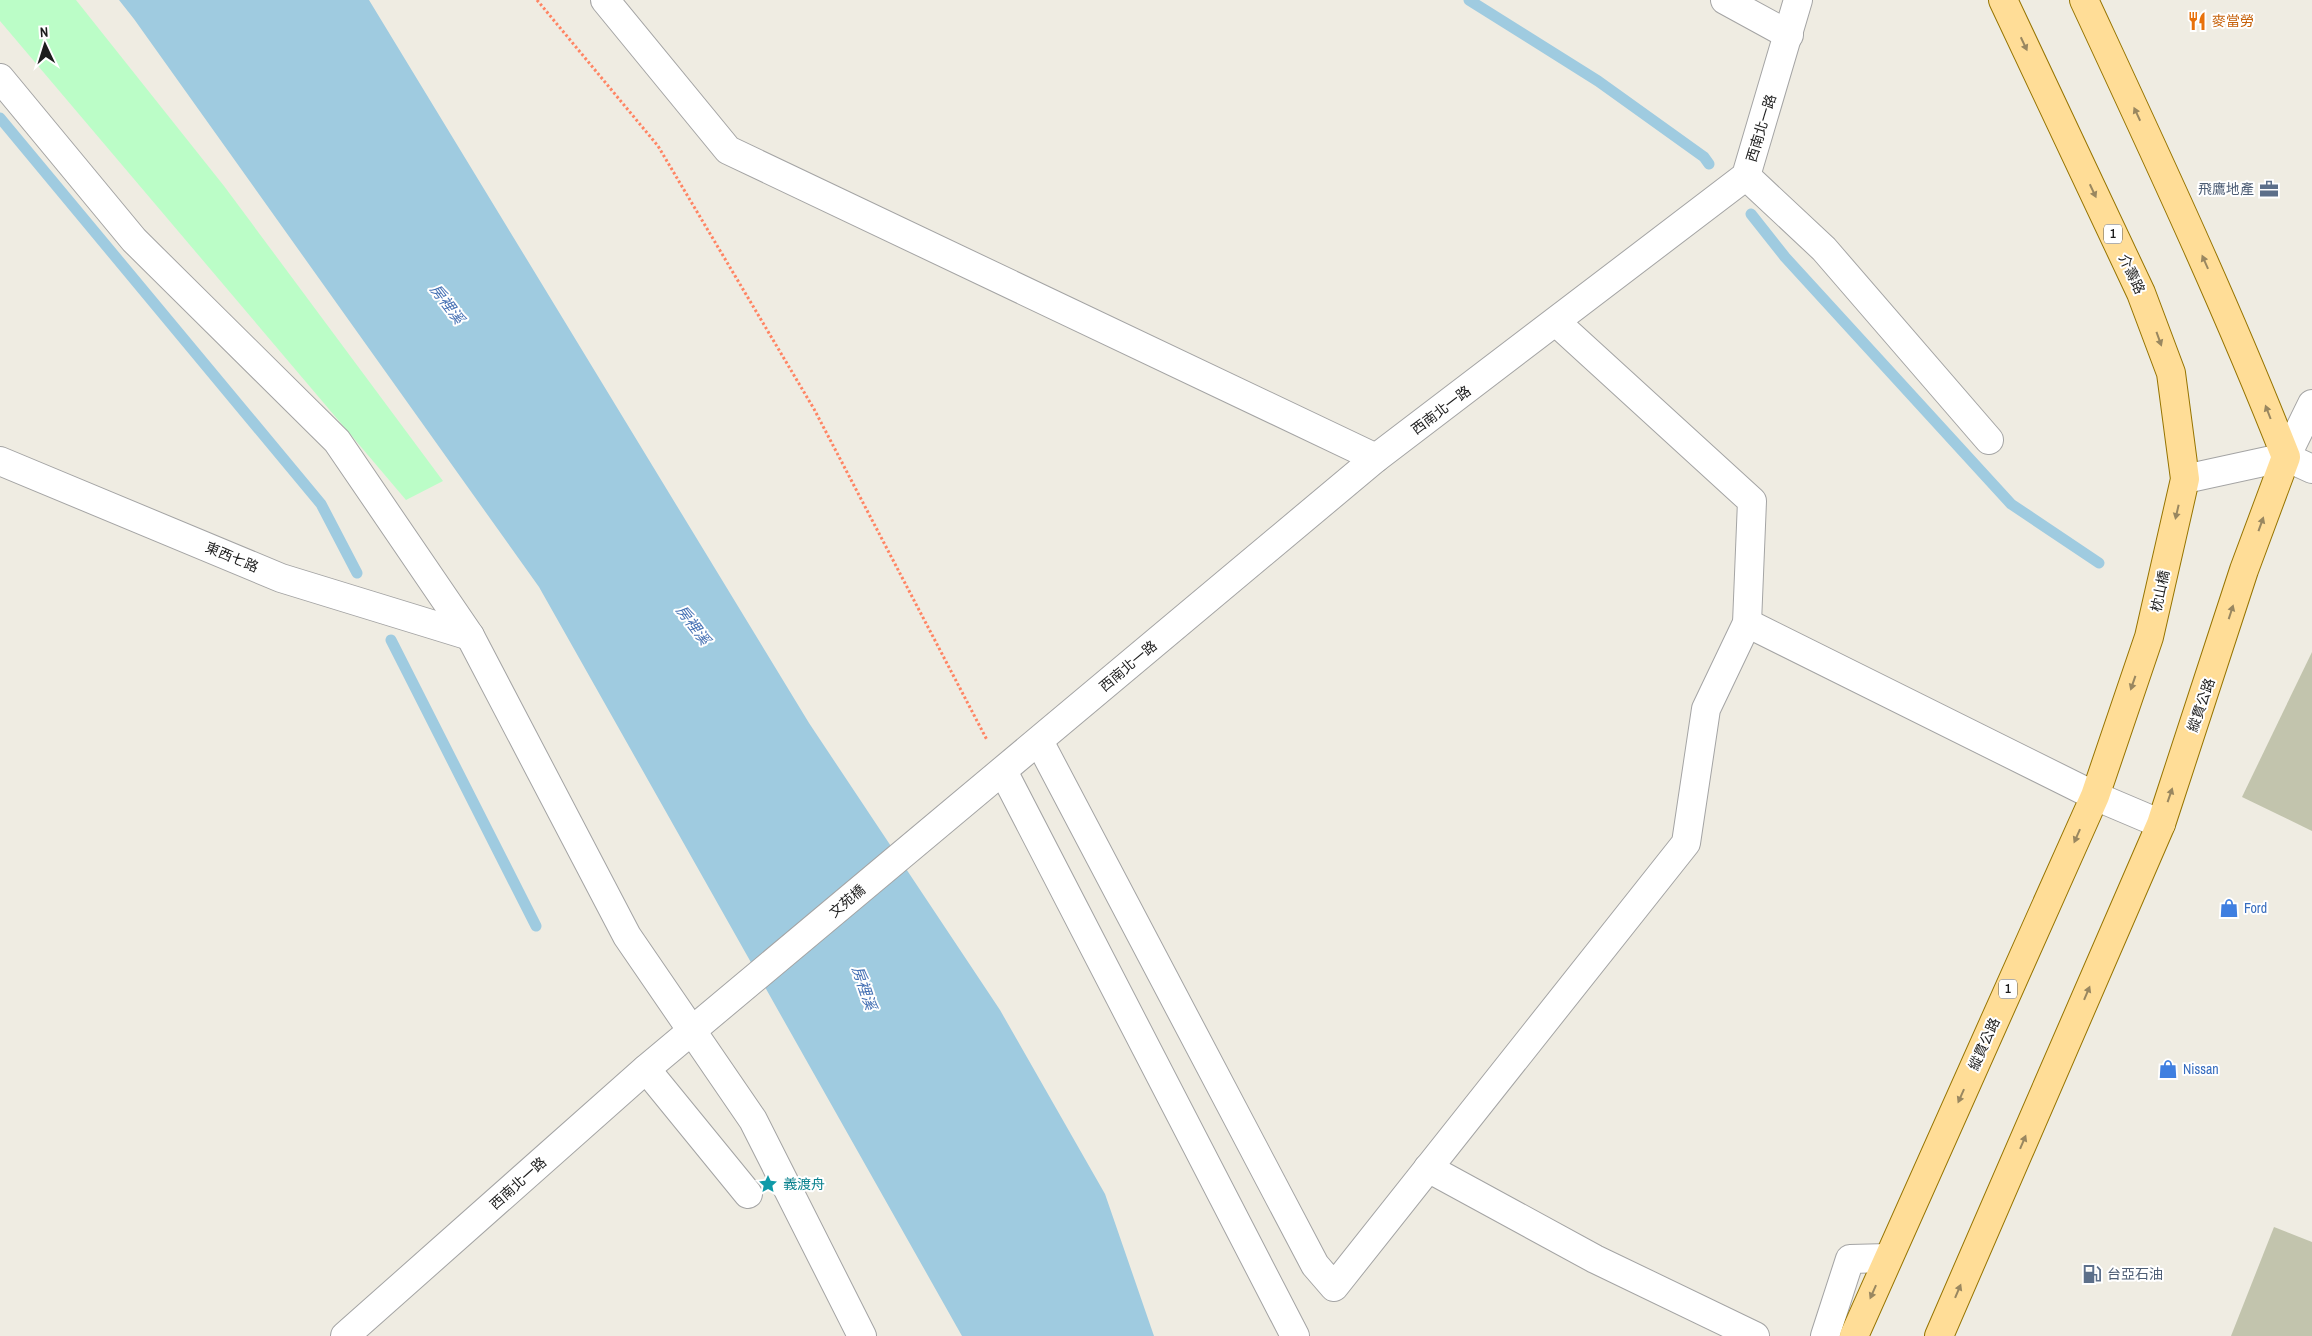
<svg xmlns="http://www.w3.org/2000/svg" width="2312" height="1336" font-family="'Archivo Narrow','Noto Sans TC',sans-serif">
<rect width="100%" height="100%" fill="#efece2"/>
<g fill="#c2c4ad">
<path d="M 2312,652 L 2312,831 L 2242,797 Z"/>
<path d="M 2274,1227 L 2312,1242 L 2312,1336 L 2231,1336 Z"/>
</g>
<path fill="#bbfdc7" d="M 0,0 L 76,0 L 224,186 L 443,481 L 406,500 L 0,21 Z"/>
<path fill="#9fcbe0" d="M 119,0 L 369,0 L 809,723 L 1000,1010 L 1105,1194 L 1154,1336 L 962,1336 L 539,587 L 134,19 Z"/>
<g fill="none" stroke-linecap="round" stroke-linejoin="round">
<g stroke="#9fcbe0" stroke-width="11">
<path d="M 1469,0 L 1598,81 L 1704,157 L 1709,164"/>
<path d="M 0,118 L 321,504 L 357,573"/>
<path d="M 1751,214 L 1785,257 L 2011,504 L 2099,563"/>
<path d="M 391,640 L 536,926"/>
</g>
<g stroke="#a4a4a4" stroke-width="30">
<g id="minor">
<path d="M 605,0 L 728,150 L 1376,458"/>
<path d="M 1725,0 L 1789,35"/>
<path d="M 0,78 L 134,240 L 337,441 L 470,636 L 627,936 L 753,1120 L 862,1336"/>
<path d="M 1746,176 L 1824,249 L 1989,440"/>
<path d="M 2286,457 L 2312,404"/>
<path d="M 0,461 L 281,578 L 470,636"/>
<path d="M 2185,479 L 2286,457 L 2312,469"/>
<path d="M 1747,623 L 2095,796 L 2161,824"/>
<path d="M 1039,741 L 1315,1265 L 1334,1287 L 1686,843 L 1706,709 L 1747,623 L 1752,501 L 1556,322"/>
<path d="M 1003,771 L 1295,1336"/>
<path d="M 646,1069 L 748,1194"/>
<path d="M 1428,1168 L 1595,1259 L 1755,1336"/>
<path d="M 345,1336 L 646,1069 L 1376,458 L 1746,176 L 1798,0"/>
<path d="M 1825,1336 L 1850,1259 L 1888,1258"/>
</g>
</g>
<g stroke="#967400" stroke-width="30">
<g id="major">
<path d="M 1854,1336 L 2095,796 L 2149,637 L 2185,479 L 2171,373 L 2141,293 L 2003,0"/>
<path d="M 1939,1336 L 2161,824 L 2244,570 L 2286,457 C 2225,302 2154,151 2084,0"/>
</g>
</g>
<path stroke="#ff8463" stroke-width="3" stroke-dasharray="2.5 2.5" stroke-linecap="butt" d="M 537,0 L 658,146 L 814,409 L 987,740"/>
<use href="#minor" stroke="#fff" stroke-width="28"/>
<use href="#major" stroke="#ffdd97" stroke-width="28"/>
</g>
<defs><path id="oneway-solid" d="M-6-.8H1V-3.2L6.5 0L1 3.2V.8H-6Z" transform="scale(1.25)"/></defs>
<g fill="#998760">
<use href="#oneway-solid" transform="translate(2024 44) rotate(65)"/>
<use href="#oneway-solid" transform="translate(2137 114) rotate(-115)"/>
<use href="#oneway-solid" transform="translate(2093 191) rotate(65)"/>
<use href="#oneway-solid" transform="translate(2205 262) rotate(-114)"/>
<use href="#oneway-solid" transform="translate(2159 339) rotate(70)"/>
<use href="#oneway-solid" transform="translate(2268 412) rotate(-111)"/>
<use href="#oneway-solid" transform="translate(2177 512) rotate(103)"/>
<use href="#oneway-solid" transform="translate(2261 524) rotate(-70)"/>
<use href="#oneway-solid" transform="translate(2231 612) rotate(-72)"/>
<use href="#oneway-solid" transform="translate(2133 683) rotate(109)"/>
<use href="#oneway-solid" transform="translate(2170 795) rotate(-71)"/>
<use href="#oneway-solid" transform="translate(2077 836) rotate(114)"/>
<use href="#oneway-solid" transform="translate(2087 993) rotate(-67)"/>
<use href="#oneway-solid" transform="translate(1961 1096) rotate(114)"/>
<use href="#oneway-solid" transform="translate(2023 1142) rotate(-67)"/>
<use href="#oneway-solid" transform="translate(1958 1291) rotate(-67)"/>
<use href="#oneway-solid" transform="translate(1873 1292) rotate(114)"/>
</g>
<defs>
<g id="restaurant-bare" transform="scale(1.5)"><path d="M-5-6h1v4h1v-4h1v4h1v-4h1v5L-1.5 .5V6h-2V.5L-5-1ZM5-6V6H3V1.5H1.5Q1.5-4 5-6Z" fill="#e8710a" stroke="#fff" stroke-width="2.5" paint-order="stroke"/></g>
<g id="office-bare" transform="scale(1.5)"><path d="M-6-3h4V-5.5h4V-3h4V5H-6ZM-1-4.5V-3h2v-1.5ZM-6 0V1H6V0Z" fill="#5c6f8a" stroke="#fff" stroke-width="2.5" paint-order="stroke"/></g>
<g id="shop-bare" transform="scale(1.5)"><path d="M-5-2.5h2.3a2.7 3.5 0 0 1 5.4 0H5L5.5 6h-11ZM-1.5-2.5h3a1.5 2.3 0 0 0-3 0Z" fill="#3f7fe0" stroke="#fff" stroke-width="2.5" paint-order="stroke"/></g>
<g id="sight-bare" transform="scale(1.5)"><path d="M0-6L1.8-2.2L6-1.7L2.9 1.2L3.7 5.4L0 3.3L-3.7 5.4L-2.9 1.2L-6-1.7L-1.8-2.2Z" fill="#0f9aa8" stroke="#fff" stroke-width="2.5" paint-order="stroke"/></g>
<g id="fuel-bare" transform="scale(1.5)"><path d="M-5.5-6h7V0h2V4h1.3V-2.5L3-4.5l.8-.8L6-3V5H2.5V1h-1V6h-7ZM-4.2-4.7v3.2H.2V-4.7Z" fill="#5c6f8a" stroke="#fff" stroke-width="2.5" paint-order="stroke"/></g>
</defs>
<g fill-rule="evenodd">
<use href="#restaurant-bare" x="2197" y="21"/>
<use href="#office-bare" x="2269" y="189"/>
<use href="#shop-bare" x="2229" y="908"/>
<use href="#shop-bare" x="2168" y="1069"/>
<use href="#sight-bare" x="768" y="1184"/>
<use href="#fuel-bare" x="2092" y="1274"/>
</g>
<g text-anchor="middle" stroke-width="4" stroke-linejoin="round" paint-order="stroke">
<g fill="#fff" stroke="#616161" stroke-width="1">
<rect x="2104" y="224.5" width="18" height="19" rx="4"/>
<rect x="1999" y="979.5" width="18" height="19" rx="4"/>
</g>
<g font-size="12" font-weight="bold" fill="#1d1d1d">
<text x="2113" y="238">1</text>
<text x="2008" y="993">1</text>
</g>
<g font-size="14" fill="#c56008" stroke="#fff" text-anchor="start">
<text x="2212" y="26">麥當勞</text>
</g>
<g font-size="14" fill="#1d1d1d" stroke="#fff">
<text transform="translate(1761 128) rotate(-73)" y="5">西南北一路</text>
<text transform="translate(2132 274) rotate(65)" y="5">介壽路</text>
<text transform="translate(1441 410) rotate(-37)" y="5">西南北一路</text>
<text transform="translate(232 557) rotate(23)" y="5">東西七路</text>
<text transform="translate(2160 591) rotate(-78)" y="5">枕山橋</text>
<text transform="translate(1128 666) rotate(-40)" y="5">西南北一路</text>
<text transform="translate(2201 705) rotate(-71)" y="5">縱貫公路</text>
<text transform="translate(847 901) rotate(-40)" y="5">文苑橋</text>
<text transform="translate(1984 1044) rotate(-66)" y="5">縱貫公路</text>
<text transform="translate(518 1183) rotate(-42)" y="5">西南北一路</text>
</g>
<g font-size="14" fill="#4e5e75" stroke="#fff" text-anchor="end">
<text x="2254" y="194">飛鷹地產</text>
<text x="2107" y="1279" text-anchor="start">台亞石油</text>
</g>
<g font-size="14" fill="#366cbe" stroke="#fff" text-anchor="start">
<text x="2244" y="913">Ford</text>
<text x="2183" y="1074">Nissan</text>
</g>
<g font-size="14" fill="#0d838f" stroke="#fff" text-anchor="start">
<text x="783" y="1189">義渡舟</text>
</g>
<g font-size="15" font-style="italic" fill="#436fb3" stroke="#fff">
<text transform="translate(447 304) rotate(53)" y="5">房裡溪</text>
<text transform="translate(693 625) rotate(53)" y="5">房裡溪</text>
<text transform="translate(864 988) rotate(71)" y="5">房裡溪</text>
</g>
</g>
<g transform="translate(45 45) rotate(356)" stroke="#ffffff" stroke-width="4" paint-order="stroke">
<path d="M0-4L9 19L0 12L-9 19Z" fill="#1d1d1d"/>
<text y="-8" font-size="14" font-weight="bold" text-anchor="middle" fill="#1d1d1d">N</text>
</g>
</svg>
